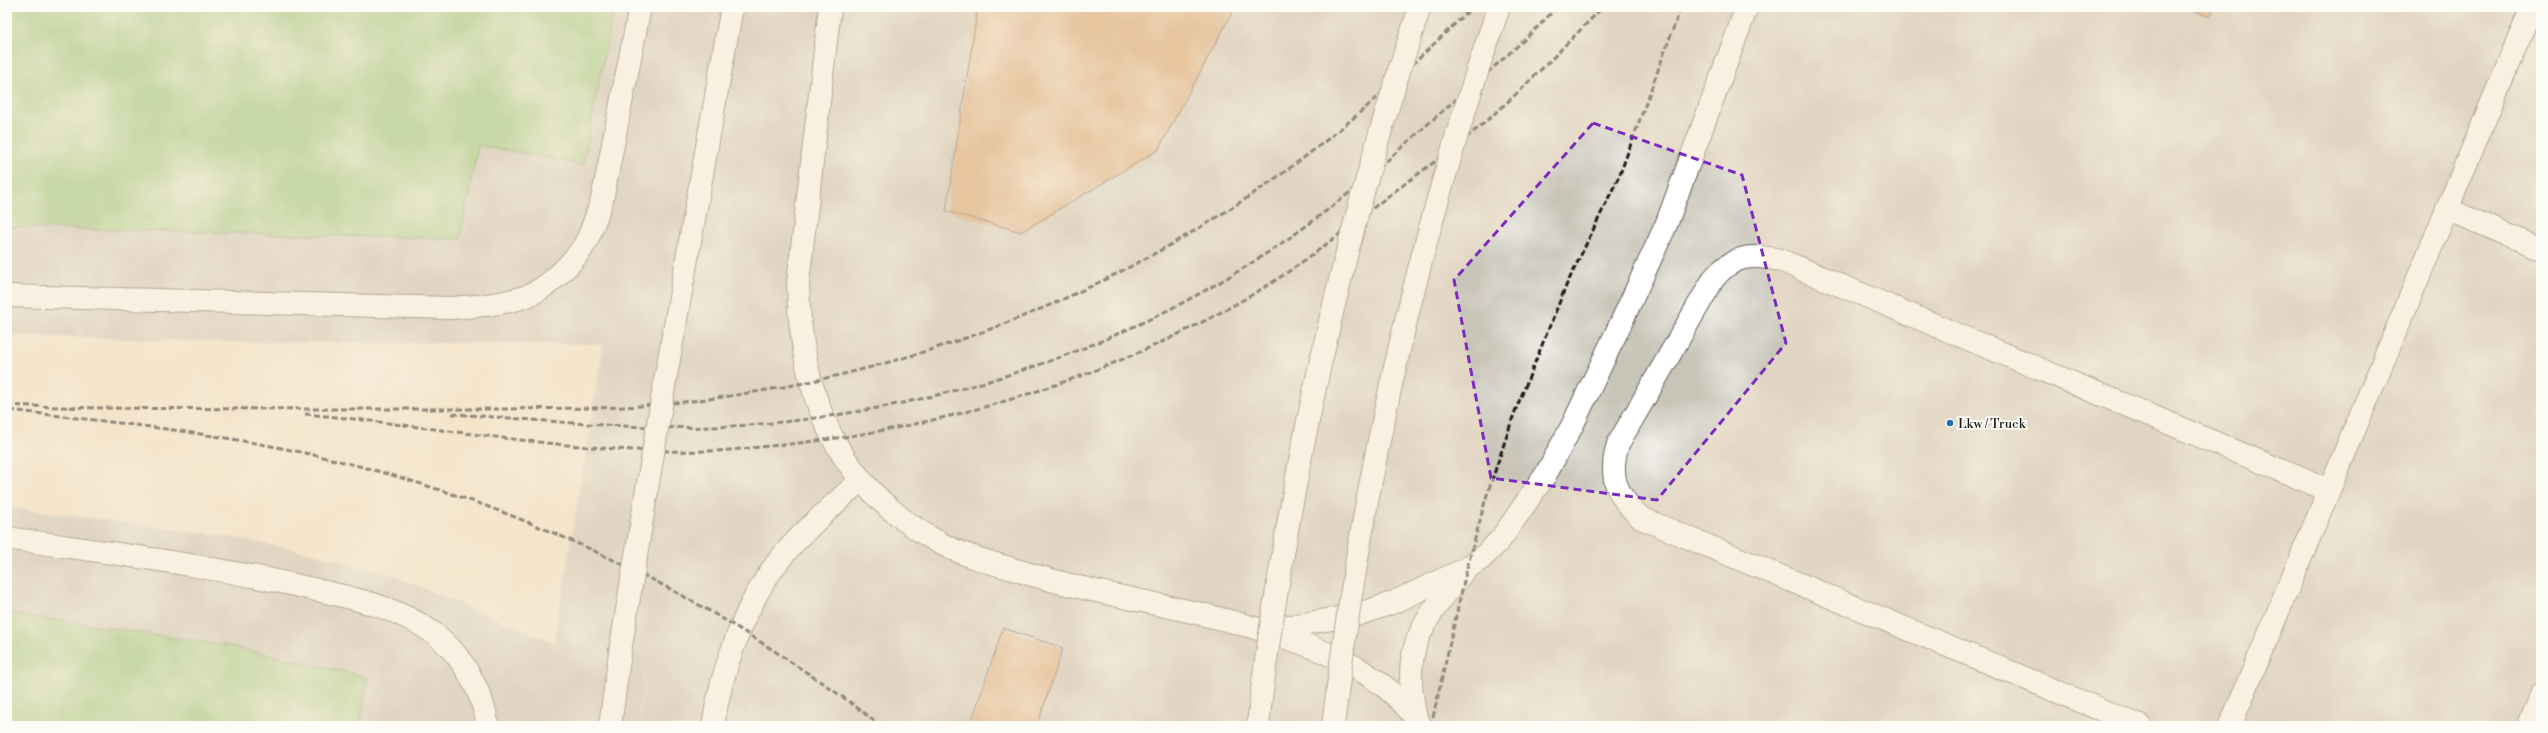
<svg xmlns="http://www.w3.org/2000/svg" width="2548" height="733" font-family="'Libre Bodoni',serif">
<rect width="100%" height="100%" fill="#fdfcf7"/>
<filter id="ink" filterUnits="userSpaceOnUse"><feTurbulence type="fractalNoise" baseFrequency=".025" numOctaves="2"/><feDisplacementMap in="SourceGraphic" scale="8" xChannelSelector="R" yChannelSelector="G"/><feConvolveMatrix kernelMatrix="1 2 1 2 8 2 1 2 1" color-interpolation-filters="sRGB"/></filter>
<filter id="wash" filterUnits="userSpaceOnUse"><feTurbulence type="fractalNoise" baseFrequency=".012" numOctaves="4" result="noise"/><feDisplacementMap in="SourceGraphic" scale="16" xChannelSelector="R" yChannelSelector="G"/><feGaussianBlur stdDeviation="0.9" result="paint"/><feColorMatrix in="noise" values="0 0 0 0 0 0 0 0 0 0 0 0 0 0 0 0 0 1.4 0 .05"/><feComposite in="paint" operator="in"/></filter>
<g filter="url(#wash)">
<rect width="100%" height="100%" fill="#f4e4cb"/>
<path fill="#c7c4b8" d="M 7,7 L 2541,7 L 2541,726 L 640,726 L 647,638 L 639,726 L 7,726 L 7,507 L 219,535 L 311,553 L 392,575 L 554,643 L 604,344 L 229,342 L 7,335 Z"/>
<g fill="#95cb7d" stroke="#58744c">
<path d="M 7,7 L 614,7 L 583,165 L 478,145 L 460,239 L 7,227 Z"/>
<path d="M 7,613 L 225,645 L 368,677 L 360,726 L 7,726 Z"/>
</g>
<g id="blocks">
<g fill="#d6a06b">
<path d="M 978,7 L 1235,7 L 1158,150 L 1021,232 L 946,211 Z"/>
<path d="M 2186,7 L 2214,7 L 2210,17 Z"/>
<path d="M 1003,628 L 1063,648 L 1037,726 L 970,726 Z"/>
</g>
</g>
</g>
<g filter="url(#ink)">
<use href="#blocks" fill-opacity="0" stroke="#686259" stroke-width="1"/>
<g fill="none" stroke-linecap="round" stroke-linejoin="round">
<g stroke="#686259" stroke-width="24">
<g id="minor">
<path d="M 830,7 L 798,283 C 800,396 836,485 938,542 C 962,555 988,562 1013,569 C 1104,598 1201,608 1290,639 C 1341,657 1390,679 1421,726"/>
<path d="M 2447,209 L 2541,249"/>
<path d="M 7,296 L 451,308 C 476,306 500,305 524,297 C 545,291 577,260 587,240 C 593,227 597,213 602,200 L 640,7"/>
<path d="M 665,381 L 732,7"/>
<path d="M 7,538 C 108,553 209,565 308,588 C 352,598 395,606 432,632 C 461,652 483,692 488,726"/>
<path d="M 1266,627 L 1291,626 L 1356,615 L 1392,603 L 1467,568 L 1482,558 L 1500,540 L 1546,474 L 1573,424 L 1620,325 L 1666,225 L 1747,7"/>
<path d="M 1416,719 C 1401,647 1420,626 1463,572"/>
<path d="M 610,726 L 620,652"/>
<path d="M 713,726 C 721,670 747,597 784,554 C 808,527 834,504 861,480"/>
<path d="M 2140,726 L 1641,518 C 1616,495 1608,477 1618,444 L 1714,278 C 1734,255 1751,254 1780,260 L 2328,490"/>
<path d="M 2230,726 L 2532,7"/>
<path d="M 2528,726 L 2541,694"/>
</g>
</g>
<use href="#minor" stroke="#fff" stroke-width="22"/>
<g stroke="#1c1c1c" stroke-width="3" stroke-dasharray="6 3" stroke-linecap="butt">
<path d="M 7,405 C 110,410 213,408 316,409 C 380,409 443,409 506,409 C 551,408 596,409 641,406 C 832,391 1016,335 1182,238 C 1243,203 1303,161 1357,115 C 1397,81 1434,43 1473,7"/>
<path d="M 10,410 C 100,421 191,430 281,448 C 461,484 636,558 788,660 C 819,681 851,701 880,726"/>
<path d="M 305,414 C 439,426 570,454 706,451 C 727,451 749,448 770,446 C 942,430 1111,379 1260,290 C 1303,264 1342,232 1382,201 C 1421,171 1464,142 1501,108 C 1536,76 1569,41 1603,7"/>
<path d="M 452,414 C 550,420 649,433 748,425 C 961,409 1173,334 1340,200 C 1374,174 1406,143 1438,115 C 1478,80 1521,46 1557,7"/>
<path d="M 1431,726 L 1467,568 L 1486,498 L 1514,414 L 1566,286 L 1620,174 L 1681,7"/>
</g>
<g stroke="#686259" stroke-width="24" stroke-linecap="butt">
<g id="minor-bridge">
<path d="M 620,652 L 665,381"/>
<path d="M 1258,726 C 1265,655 1278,584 1290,513 C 1321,342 1364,172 1420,7"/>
<path d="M 1333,726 C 1362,481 1417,240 1499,7"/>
</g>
</g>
<use href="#minor-bridge" stroke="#fff" stroke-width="22"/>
</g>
</g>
<path d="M0 0H2548V733H0ZM 1593,123 L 1742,175 L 1786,343 L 1657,500 L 1491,478 L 1454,280 Z" fill="#f4e4cb" fill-opacity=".55" fill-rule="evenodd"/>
<path fill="none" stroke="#7b2cbf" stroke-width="3" stroke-dasharray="8 5" stroke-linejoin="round" d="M 1593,123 L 1742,175 L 1786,343 L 1657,500 L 1491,478 L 1454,280 Z"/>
<circle fill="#1f6fb2" stroke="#fdfcf7" stroke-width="1.5" cx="1950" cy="423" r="4"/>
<g text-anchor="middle" stroke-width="3.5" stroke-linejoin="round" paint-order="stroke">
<g font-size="13" fill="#1c1c1c" stroke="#fdfcf7" text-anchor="start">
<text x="1958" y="428">Lkw / Truck</text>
</g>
</g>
<rect width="2548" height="733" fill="none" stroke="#fdfcf7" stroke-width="24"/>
</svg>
